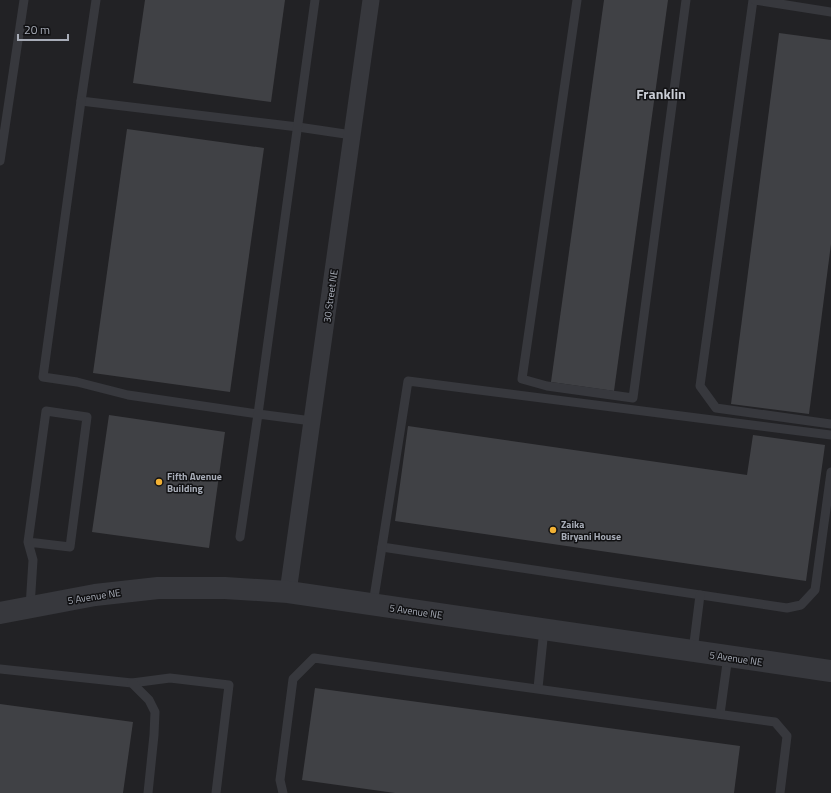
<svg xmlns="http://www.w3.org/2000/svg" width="831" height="793" font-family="'Titillium Web',sans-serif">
<rect width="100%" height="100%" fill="#161618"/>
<rect fill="#222225" x="0" y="0" width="831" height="793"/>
<g fill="#404145">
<path d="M 145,0 L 285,0 L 271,102 L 133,83 Z"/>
<path d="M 604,0 L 668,0 L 614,391 L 551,382 Z"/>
<path d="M 779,33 L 831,40 L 831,244 L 809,414 L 731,404 Z"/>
<path d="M 127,129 L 264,148 L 230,392 L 93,373 Z"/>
<path d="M 109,415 L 225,432 L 209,548 L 92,532 Z"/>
<path d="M 408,426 L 747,475 L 753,435 L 825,445 L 806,581 L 395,521 Z"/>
<path d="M 315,688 L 740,746 L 734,793 L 395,793 L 302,780 Z"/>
<path d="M 0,704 L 133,722 L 123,793 L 0,793 Z"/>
</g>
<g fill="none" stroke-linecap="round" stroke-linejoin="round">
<g stroke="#37383d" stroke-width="9">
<path d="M 96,0 L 81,101 L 298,127 L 352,135"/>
<path d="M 577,0 L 522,379 L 547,386 L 633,398 L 686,0"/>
<path d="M 753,0 L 700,386 L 716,408 L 831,424"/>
<path d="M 755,0 L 831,12"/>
<path d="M 81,101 L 43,377 L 77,382 L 128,395 L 258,414 L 315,0"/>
<path d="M 0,161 L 24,0"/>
<path d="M 240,537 L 258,414 L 312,421"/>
<path d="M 28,542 L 70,547 L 87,417 L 46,411 L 28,542 L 33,560 L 30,607"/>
<path d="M 382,547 L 787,608 L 801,605 L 815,590 L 831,472"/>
<path d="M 373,604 L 408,381 L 831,435"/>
<path d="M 693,651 L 700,595"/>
<path d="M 0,669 L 132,683 L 170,678 L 229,685 L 216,793"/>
<path d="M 132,683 L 149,700 L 155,712 L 154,735 L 148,793"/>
<path d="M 538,688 L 544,629"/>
<path d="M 720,714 L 728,656"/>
<path d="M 283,793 L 280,780 L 293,679 L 314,658 L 775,722 L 787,736 L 780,793"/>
</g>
<path stroke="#37383d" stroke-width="17" d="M 288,592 L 371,0"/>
<path stroke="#37383d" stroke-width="22" d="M 0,613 L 95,595 L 158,588 L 225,588 L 288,592 L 831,671"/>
</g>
<g fill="#f2b134" stroke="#111113" stroke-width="1.5">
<circle cx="159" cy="482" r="4"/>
<circle cx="553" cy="530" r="4"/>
</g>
<g text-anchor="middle" stroke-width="3" stroke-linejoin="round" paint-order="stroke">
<g font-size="10" fill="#a8adb8" stroke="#111113">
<text transform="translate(330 296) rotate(-82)" y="4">30 Street NE</text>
<text transform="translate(94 596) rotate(-9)" y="4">5 Avenue NE</text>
<text transform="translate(416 611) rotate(8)" y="4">5 Avenue NE</text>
<text transform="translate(736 658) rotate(8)" y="4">5 Avenue NE</text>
</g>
<g font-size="10" font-weight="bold" fill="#a8adb8" stroke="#111113" text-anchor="start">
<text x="167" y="480">Fifth Avenue<tspan x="167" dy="12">Building</tspan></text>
<text x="561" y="528">Zaika<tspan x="561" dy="12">Biryani House</tspan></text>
</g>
<g font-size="14" font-weight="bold" fill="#c9ccd4" stroke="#111113">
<text x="661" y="99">Franklin</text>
</g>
</g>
<path d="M18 34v6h50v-6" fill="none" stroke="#a8adb8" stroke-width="2"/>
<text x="24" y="34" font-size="12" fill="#a8adb8" stroke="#111113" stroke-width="3" paint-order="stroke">20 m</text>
</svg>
